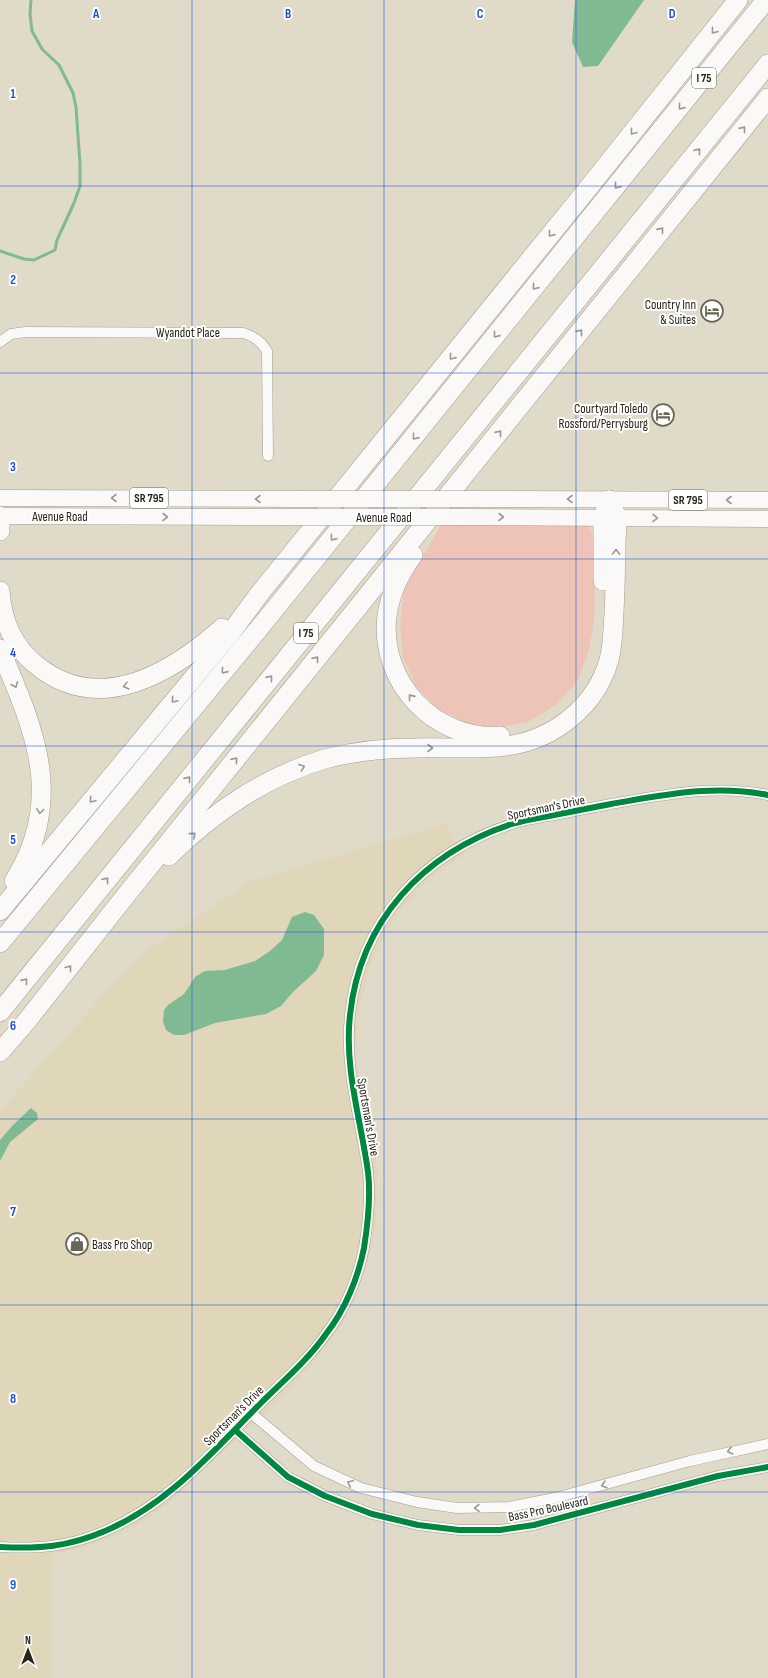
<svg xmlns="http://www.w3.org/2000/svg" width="768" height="1678" font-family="'Sofia Sans Condensed',sans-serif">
<rect width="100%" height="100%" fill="#e0dac9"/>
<path fill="#e0d6ba" d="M 446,824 L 463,855 L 420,887 L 386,932 L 369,970 L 359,1011 L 355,1051 L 361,1098 L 377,1165 L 376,1225 L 369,1258 L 352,1308 L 323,1352 L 288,1391 L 167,1505 L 137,1526 L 107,1540 L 79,1549 L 52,1554 L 52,1678 L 0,1678 L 0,1111 L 105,993 L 151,947 L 251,881 Z"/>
<path fill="#efc4b8" d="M 588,523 L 596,543 L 594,621 L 589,650 L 578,680 L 557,704 L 530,721 L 498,728 L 467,723 L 438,709 L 416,686 L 403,657 L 400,625 L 404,589 L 441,525 Z"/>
<g fill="#80ba92">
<path d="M 575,0 L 644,0 L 598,66 L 583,67 L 572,42 Z"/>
<path d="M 305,912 L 314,915 L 324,929 L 324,955 L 316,971 L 293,992 L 281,1006 L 266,1014 L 215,1023 L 184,1035 L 174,1035 L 166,1030 L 163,1021 L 164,1010 L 168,1005 L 184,994 L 195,977 L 205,971 L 225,970 L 255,961 L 270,951 L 282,940 L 292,917 Z"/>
<path d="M 31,1108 L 37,1113 L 38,1119 L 10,1142 L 0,1161 L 0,1140 L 13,1125 Z"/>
</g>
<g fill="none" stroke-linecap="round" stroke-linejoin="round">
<path stroke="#80ba92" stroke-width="3" d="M 0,251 L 24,259 L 34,260 L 55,250 L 57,240 L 74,203 L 80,186 L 80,164 L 76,107 L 73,93 L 59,65 L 42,49 L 32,31 L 30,14 L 31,0"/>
<g stroke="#a29e91" stroke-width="11">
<g id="minor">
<path d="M 0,342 L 11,334 L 26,332 L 243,333 C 254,336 261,341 267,351 L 268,456"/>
<path d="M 251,1413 L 314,1466 L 361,1488 L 417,1502 L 457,1508 L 509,1507 L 555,1498 L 690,1461 L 768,1444"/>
<path d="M 235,1430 L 288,1477 L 325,1496 L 372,1514 L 418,1525 L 459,1530 L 500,1530 L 534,1525 L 718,1476 L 768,1467"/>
<path d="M 0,1547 C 39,1549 68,1547 105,1531 C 169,1504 213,1451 261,1403 C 283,1381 308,1360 326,1334 C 345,1310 358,1278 364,1248 C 368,1223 371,1197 368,1172 C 361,1120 344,1069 350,1015 C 360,921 423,853 512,824 C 524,820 537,818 549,816 C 570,812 590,808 611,804 C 664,795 715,784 768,795"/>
</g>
</g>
<g stroke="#a29e91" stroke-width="17">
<g id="primary">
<path d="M 0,498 L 297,499"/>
<path d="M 476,499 L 768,500"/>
<path d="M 0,516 L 286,517"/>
<path d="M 462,517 L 768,519"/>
</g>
</g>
<g stroke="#a29e91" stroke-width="20">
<g id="motorway">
<path d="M 0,516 L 0,531"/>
<path d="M 413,555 C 400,573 390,593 387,616 C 379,681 434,741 500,736"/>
<path d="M 603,581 L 603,517 L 609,500"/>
<path d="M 0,591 C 2,619 13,646 35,664 C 98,717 170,674 222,628"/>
<path d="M 0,649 C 34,729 66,799 14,881"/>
<path d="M 169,856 C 212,813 266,776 325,759 C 355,751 385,748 415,748 C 446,747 476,750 506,746 C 554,740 596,706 609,660 C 613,644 613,629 614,613 C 615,589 616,566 616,542 C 616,534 618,526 616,518 C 616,512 611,505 609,500"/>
<path d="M 0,911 L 229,635 L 260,593 L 589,187 L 738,0"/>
<path d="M 0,943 L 270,615 L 766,0"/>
<path d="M 0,1012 L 768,64"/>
<path d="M 0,1052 L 26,1022 L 123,899 L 768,98"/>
</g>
</g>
<use href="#minor" stroke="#faf9f7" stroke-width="10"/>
<use href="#primary" stroke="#faf9f7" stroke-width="16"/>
<use href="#motorway" stroke="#faf9f7" stroke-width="19"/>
<g stroke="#a29e91" stroke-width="17" stroke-linecap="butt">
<g id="primary-bridge">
<path d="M 297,499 L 476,499"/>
<path d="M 286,517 L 462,517"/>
</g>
</g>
<use href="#primary-bridge" stroke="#faf9f7" stroke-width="16"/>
<g stroke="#fff" stroke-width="8">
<g id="cycleway">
<path d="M 235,1430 L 288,1477 L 325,1496 L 372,1514 L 418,1525 L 459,1530 L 500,1530 L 534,1525 L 718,1476 L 768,1467"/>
<path d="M 0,1547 C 39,1549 68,1547 105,1531 C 169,1504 213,1451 261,1403 C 283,1381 308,1360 326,1334 C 345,1310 358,1278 364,1248 C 368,1223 371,1197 368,1172 C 361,1120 344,1069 350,1015 C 360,921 423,853 512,824 C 524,820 537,818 549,816 C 570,812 590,808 611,804 C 664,795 715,784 768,795"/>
</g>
</g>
<use href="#cycleway" stroke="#00873e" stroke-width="6"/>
</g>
<defs><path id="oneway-chevron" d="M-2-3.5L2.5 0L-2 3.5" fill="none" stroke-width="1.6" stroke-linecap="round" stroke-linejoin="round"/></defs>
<g stroke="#9c9993">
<use href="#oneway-chevron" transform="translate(714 31) rotate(128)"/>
<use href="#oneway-chevron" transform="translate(681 107) rotate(129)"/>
<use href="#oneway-chevron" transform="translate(743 129) rotate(-51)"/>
<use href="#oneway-chevron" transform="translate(633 132) rotate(128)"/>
<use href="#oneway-chevron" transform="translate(698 151) rotate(-51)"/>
<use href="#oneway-chevron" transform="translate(617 186) rotate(129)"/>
<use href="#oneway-chevron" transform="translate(661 230) rotate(-51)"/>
<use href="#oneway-chevron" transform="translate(551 234) rotate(129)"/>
<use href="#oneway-chevron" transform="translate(535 287) rotate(129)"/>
<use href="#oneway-chevron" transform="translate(580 332) rotate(-51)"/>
<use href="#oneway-chevron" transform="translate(496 335) rotate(129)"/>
<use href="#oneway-chevron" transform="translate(452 357) rotate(129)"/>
<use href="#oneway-chevron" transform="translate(499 433) rotate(-51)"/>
<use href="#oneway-chevron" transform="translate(415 437) rotate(129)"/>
<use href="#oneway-chevron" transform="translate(114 498) rotate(-180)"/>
<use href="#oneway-chevron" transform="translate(258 499) rotate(-180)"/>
<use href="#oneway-chevron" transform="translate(570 499) rotate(-180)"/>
<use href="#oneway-chevron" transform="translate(729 500) rotate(-180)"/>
<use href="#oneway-chevron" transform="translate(165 517)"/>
<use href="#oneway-chevron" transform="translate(501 517)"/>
<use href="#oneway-chevron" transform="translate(655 518) rotate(1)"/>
<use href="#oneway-chevron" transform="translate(333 538) rotate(129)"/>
<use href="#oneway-chevron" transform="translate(616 552) rotate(-89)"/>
<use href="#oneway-chevron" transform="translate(316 659) rotate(-51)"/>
<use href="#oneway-chevron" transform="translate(224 671) rotate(129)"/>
<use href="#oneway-chevron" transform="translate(270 678) rotate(-51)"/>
<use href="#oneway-chevron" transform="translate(15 685) rotate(67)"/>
<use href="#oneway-chevron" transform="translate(126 686) rotate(166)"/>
<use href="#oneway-chevron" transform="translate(411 697) rotate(-129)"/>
<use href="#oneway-chevron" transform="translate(174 700) rotate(130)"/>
<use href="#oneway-chevron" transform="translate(430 748)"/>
<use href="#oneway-chevron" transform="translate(235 760) rotate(-51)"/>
<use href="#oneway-chevron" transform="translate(302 767) rotate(-20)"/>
<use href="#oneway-chevron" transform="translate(188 779) rotate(-51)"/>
<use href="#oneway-chevron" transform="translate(92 800) rotate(130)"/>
<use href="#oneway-chevron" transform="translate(40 811) rotate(98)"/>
<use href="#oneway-chevron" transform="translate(193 835) rotate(-41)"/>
<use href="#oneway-chevron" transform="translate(106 880) rotate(-51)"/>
<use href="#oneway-chevron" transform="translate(69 968) rotate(-52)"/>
<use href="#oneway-chevron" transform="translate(25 981) rotate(-51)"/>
<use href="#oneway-chevron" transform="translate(730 1451) rotate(166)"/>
<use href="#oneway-chevron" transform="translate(350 1483) rotate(-155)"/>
<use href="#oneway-chevron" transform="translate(604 1485) rotate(164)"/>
<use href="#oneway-chevron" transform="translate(477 1508) rotate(179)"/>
</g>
<path fill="none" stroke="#1d4ed8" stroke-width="1" stroke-opacity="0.55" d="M 192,0 L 192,1678M 384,0 L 384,1678M 576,0 L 576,1678M 0,186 L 768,186M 0,373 L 768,373M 0,559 L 768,559M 0,746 L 768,746M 0,932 L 768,932M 0,1119 L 768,1119M 0,1305 L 768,1305M 0,1492 L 768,1492"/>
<defs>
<g id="hotel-ring" transform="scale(1.15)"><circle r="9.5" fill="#fff" stroke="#686456" stroke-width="1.5"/><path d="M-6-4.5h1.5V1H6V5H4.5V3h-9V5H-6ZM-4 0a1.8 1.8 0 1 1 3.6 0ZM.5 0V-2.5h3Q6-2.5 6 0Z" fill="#686456"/></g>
<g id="shop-ring" transform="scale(1.15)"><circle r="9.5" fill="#fff" stroke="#686456" stroke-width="1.5"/><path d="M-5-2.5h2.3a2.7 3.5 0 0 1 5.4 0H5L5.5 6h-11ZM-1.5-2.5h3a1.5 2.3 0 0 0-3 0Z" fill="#686456"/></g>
</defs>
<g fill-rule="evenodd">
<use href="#hotel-ring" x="712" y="311"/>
<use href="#hotel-ring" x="663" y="415"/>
<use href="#shop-ring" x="77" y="1244"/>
</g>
<g text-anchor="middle" stroke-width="4" stroke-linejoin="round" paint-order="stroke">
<g fill="#fff" stroke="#68665d" stroke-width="1">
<rect x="692" y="68" width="24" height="20" rx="3"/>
<rect x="130" y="488" width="38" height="20" rx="3"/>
<rect x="669" y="490" width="38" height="20" rx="3"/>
<rect x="294" y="623" width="24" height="20" rx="3"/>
</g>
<g font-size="12" font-weight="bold" fill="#282418">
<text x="704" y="82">I 75</text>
<text x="149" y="502">SR 795</text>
<text x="688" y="504">SR 795</text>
<text x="306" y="637">I 75</text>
</g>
<g font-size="13" fill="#282418" stroke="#fff" text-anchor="end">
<text x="696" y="309">Country Inn<tspan x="696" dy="15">&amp; Suites</tspan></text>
<text x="648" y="413">Courtyard Toledo<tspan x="648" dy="15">Rossford/Perrysburg</tspan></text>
<text x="92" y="1249" text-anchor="start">Bass Pro Shop</text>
</g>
<g font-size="13" fill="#282418" stroke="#fff">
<text x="188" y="337">Wyandot Place</text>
<text x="60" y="521">Avenue Road</text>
<text x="384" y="522">Avenue Road</text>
<text transform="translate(546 807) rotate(-12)" y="5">Sportsman's Drive</text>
<text transform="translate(369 1117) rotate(80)" y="5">Sportsman's Drive</text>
<text transform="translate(233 1415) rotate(-45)" y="5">Sportsman's Drive</text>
<text transform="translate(548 1508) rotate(-12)" y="5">Bass Pro Boulevard</text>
</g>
</g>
<g font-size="13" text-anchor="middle" font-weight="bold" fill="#1d4ed8" stroke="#fff" stroke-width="4" stroke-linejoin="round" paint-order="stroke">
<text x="96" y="18">A</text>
<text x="288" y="18">B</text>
<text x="480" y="18">C</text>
<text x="672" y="18">D</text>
<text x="13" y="98">1</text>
<text x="13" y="284">2</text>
<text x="13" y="471">3</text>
<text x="13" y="657">4</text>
<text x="13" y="844">5</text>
<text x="13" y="1030">6</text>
<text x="13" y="1216">7</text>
<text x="13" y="1403">8</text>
<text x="13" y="1589">9</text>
</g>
<g transform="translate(28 1650)" stroke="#ffffff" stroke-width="3" paint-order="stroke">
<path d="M0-3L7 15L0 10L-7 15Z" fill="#282418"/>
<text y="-6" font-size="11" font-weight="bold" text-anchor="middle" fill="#282418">N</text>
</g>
</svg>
